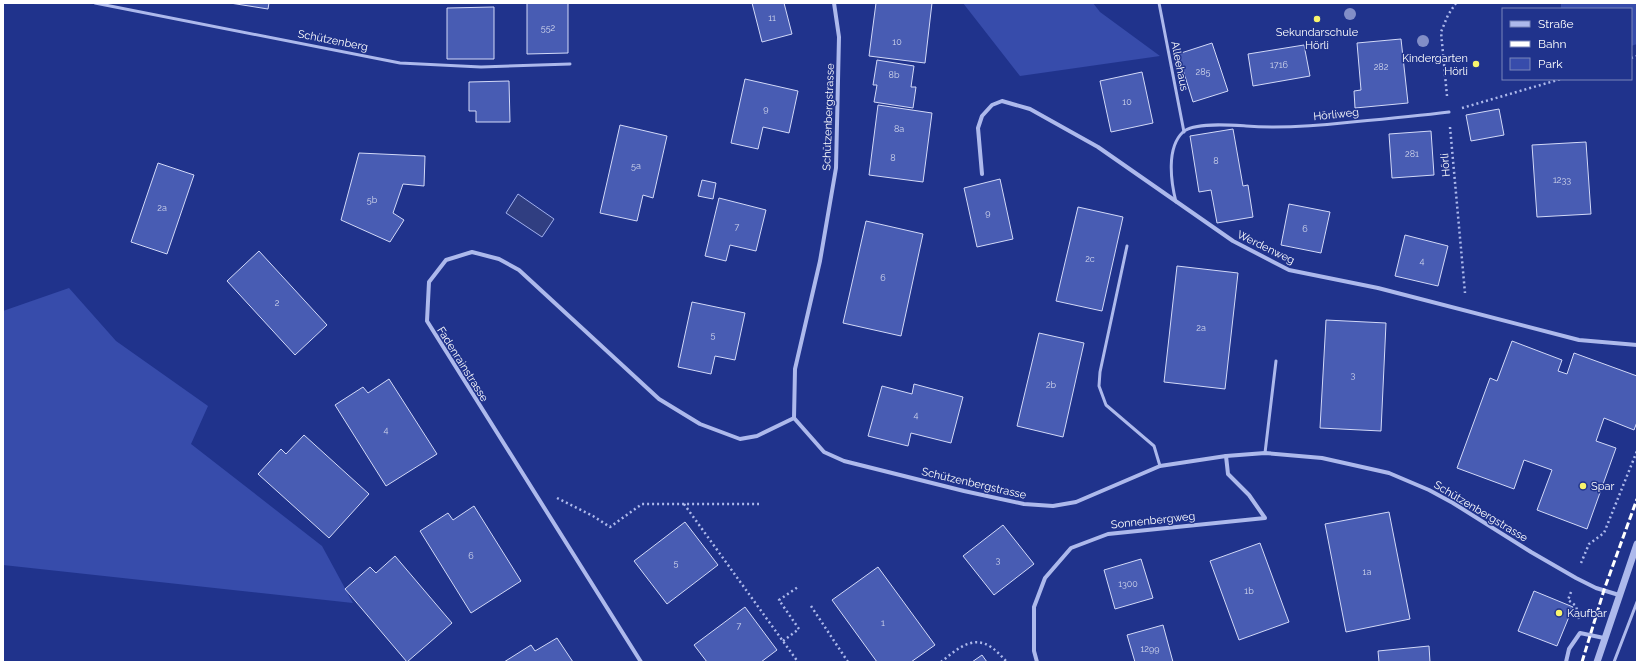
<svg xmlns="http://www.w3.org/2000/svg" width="1640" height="665" font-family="Raleway,sans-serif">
<rect width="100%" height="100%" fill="#20338c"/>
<g fill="#374cab">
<path d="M 963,3 L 1093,3 L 1100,12 L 1160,56 L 1020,76 Z"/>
<path d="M 1561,3 L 1637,3 L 1637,44 L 1631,46 L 1631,9 L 1561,9 Z"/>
<path d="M 69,288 L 116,341 L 208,406 L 191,444 L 322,546 L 353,603 L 3,565 L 3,311 Z"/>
</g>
<path fill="#303e81" stroke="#a0b0ed" d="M 518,194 L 554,219 L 542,237 L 506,213 Z"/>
<g fill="#485cb3" stroke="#d2d9f8">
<path d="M 230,3 L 269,3 L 268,9 Z"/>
<path d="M 527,3 L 568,3 L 568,53 L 527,54 Z"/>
<path d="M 752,3 L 784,3 L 792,34 L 762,42 Z"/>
<path d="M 876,3 L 932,3 L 925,63 L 869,56 Z"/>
<path d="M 494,7 L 494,59 L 447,59 L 447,8 Z"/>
<path d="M 1401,39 L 1408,103 L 1355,108 L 1354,91 L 1361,90 L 1357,43 Z"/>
<path d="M 1212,43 L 1228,91 L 1193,102 L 1178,54 Z"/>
<path d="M 1304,45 L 1310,76 L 1253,86 L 1248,54 Z"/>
<path d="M 877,60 L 914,66 L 911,87 L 916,87 L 913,108 L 874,102 L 877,85 L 873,85 Z"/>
<path d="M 1142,72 L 1153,123 L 1111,132 L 1100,81 Z"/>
<path d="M 745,79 L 798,91 L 789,133 L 763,127 L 758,149 L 731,143 Z"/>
<path d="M 509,81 L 510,122 L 476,122 L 476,111 L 469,111 L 469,82 Z"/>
<path d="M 878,105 L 932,113 L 923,182 L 869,175 Z"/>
<path d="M 1499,109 L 1504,135 L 1471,141 L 1466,115 Z"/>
<path d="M 620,125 L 667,136 L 653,198 L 643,195 L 637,221 L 600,213 Z"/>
<path d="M 1233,129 L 1243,186 L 1248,185 L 1253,217 L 1217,223 L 1211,190 L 1199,192 L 1190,136 Z"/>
<path d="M 1431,131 L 1434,175 L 1392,178 L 1389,134 Z"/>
<path d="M 1586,142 L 1591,214 L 1537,217 L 1532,145 Z"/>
<path d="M 359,153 L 425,156 L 424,186 L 403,184 L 393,213 L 404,220 L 390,242 L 341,220 Z"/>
<path d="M 158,163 L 194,175 L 167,254 L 131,242 Z"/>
<path d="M 1000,179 L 1013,239 L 977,247 L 964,188 Z"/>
<path d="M 702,180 L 716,183 L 713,199 L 698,196 Z"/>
<path d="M 719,198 L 766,210 L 756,251 L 730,245 L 726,261 L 705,256 Z"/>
<path d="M 1289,204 L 1330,212 L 1321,253 L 1281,245 Z"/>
<path d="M 1078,207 L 1123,217 L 1102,311 L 1056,301 Z"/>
<path d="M 866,221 L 923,234 L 901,336 L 843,323 Z"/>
<path d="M 1405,235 L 1448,246 L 1438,286 L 1395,276 Z"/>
<path d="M 259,251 L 327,325 L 295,355 L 227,281 Z"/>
<path d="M 1177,266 L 1238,273 L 1225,389 L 1164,382 Z"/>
<path d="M 692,302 L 745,313 L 735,360 L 715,356 L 711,374 L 678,367 Z"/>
<path d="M 1326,320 L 1386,323 L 1381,431 L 1320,428 Z"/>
<path d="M 1039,333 L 1084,343 L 1063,437 L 1017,426 Z"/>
<path d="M 1512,341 L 1562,360 L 1558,371 L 1567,374 L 1574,353 L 1637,376 L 1637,422 L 1634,430 L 1604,418 L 1596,441 L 1616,448 L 1587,529 L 1537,510 L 1552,470 L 1524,460 L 1514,489 L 1457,468 L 1490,378 L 1497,381 Z"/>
<path d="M 389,379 L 437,454 L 386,486 L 335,405 L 363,387 L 368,393 Z"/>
<path d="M 914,384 L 963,397 L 951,443 L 911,433 L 908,446 L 868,436 L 882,386 L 912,394 Z"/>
<path d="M 304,435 L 369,494 L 329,538 L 258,474 L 281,449 L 286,454 Z"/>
<path d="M 474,506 L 521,581 L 471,613 L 420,531 L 448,513 L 453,520 Z"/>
<path d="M 1389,512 L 1410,619 L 1346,632 L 1325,524 Z"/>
<path d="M 685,522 L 718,565 L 667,604 L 634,561 Z"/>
<path d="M 1003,525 L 1034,564 L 994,595 L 963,556 Z"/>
<path d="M 1260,543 L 1289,622 L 1239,640 L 1210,561 Z"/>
<path d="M 395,556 L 452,623 L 407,662 L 345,589 L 370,567 L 376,573 Z"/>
<path d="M 1141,559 L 1153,598 L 1115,609 L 1104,570 Z"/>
<path d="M 878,567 L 935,645 L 911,662 L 877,662 L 832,600 Z"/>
<path d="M 1534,591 L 1573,607 L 1557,646 L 1518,631 Z"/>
<path d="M 745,607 L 777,650 L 761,662 L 707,662 L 694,645 Z"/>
<path d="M 1163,625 L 1173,662 L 1135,662 L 1127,635 Z"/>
<path d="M 557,638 L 573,662 L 504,662 L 531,645 L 535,651 Z"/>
<path d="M 1429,646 L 1430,662 L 1379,662 L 1378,651 Z"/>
<path d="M 982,655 L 987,662 L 972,662 Z"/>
</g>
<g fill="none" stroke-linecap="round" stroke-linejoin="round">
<g stroke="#adb9ec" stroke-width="2.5" stroke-dasharray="2 3" stroke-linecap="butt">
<path d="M 1631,58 L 1637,56"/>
<path d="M 1447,96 L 1441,32 L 1448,15 L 1456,3"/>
<path d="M 1462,108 L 1561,79"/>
<path d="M 1450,127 L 1465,293"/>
<path d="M 557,498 L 593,516 L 610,527 L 642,504 L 759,504"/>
<path d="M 684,504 L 798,662"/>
<path d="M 1581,563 L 1589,544 L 1604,533 L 1637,451"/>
<path d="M 1571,592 L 1568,600 L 1576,606 L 1579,619"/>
<path d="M 811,606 L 848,662"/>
<path d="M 783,641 L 799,629 L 779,600 L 798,587"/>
<path d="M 941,662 C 955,651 972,634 991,647 C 997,651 1002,657 1007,662"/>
</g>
<g stroke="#adb9ec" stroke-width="3">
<path d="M 95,3 L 400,63 L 481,67 L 570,64"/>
<path d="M 1159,3 L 1184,132"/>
<path d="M 1176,202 C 1171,182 1166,148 1183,132 C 1194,122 1231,125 1246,126 C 1281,129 1316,126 1352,122 C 1384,119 1416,116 1449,112"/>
<path d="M 1127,246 L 1100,372 L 1099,386 L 1106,405 L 1154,446 L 1160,466"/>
<path d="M 1265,453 L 1276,361"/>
<path d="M 1614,662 L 1637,602"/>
</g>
<g stroke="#adb9ec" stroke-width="4">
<path d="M 834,3 L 839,37 L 836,168 L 820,261 L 795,369 L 794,418 L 824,452 L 844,461 L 964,491 L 1024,504 L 1053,506 L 1076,502 L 1160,466 L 1226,456 L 1265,453 L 1322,458 L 1389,473 L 1429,490 L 1453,503 L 1531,552 L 1576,578 L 1596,588 L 1619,595"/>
<path d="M 982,174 L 978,128 L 982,116 L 992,105 L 1002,101 L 1030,109 L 1098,147 L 1233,241 L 1289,270 L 1378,288 L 1579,340 L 1637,345"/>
<path d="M 641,662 L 427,321 L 429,282 L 446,260 L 472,252 L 499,259 L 519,270 L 659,399 L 700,424 L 740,439 L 757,436 L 794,418"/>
<path d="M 1037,662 L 1034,651 L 1034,607 L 1045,578 L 1071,548 L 1108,534 L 1265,518 L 1249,495 L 1228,474 L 1226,456"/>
<path d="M 1566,662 L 1569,649 L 1580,633 L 1604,638"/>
</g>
<path stroke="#adb9ec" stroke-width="7" d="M 1597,662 L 1637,544"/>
<path stroke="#fff" stroke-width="3" stroke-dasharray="7 3" stroke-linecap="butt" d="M 1582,662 L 1604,590 L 1637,499"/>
</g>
<g fill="#828ec7">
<circle cx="1350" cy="14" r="6"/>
<circle cx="1423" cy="41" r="6"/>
</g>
<g fill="#f9f56d" stroke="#20338c" stroke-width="1.5">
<circle cx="1317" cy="19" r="4"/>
<circle cx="1476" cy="64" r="4"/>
<circle cx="1583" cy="486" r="4"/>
<circle cx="1559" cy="613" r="4"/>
</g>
<g text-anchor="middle" stroke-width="3" stroke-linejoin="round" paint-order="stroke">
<g font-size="9" fill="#d1d6ec">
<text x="772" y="21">11</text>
<text x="548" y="31">552</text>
<text x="897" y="45">10</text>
<text x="1279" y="68">1716</text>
<text x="1381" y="70">282</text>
<text x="1203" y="75">285</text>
<text x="894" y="78">8b</text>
<text x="1127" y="105">10</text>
<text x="766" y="112">9</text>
<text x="899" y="132">8a</text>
<text x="1412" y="157">281</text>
<text x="893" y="161">8</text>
<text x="1216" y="164">8</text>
<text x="636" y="169">5a</text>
<text x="1562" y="183">1233</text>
<text x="372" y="203">5b</text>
<text x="162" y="211">2a</text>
<text x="988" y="216">9</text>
<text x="737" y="230">7</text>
<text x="1305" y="232">6</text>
<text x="1090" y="262">2c</text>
<text x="1422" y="264">4</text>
<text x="883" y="281">6</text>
<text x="277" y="306">2</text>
<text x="1201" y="331">2a</text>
<text x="713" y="338">5</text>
<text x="1353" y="378">3</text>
<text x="1051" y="388">2b</text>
<text x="916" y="418">4</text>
<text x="386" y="433">4</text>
<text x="471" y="559">6</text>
<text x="998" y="563">3</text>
<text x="676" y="566">5</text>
<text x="1367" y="575">1a</text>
<text x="1128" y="587">1300</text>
<text x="1249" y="594">1b</text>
<text x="883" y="626">1</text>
<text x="739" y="629">7</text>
<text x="1150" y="652">1299</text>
</g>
<g font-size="11" fill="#fff" stroke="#20338c" text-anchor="start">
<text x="1317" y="36" text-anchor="middle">Sekundarschule<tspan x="1317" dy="13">Hörli</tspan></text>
<text x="1468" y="62" text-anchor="end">Kindergarten<tspan x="1468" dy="13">Hörli</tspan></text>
<text x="1591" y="490">Spar</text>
<text x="1567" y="617">Kaufbar</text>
</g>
<g font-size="11" fill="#fff" stroke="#20338c">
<text transform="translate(333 40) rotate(11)" y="4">Schützenberg</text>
<text transform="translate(1180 66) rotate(79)" y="4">Alleehaus</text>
<text transform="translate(1336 114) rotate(-6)" y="4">Hörliweg</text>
<text transform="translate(828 117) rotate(-88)" y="4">Schützenbergstrasse</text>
<text transform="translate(1445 165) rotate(-95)" y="4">Hörli</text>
<text transform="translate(1266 247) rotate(26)" y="4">Werdenweg</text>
<text transform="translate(463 364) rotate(58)" y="4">Fadenrainstrasse</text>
<text transform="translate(974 483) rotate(13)" y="4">Schützenbergstrasse</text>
<text transform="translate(1481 511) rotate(31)" y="4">Schützenbergstrasse</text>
<text transform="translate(1153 520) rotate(-6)" y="4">Sonnenbergweg</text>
</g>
</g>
<rect width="1640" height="665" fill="none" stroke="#ffffff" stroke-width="8"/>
<rect x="1502" y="8" width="130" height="72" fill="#20338c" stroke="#7985ba"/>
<rect x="1510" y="21" width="20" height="6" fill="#adb9ec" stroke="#7985ba"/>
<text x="1538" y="28" font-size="12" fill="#ffffff">Straße</text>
<rect x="1510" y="41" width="20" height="6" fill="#ffffff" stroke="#7985ba"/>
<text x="1538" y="48" font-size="12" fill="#ffffff">Bahn</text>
<rect x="1510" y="58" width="20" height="12" fill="#374cab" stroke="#7985ba"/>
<text x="1538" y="68" font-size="12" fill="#ffffff">Park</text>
</svg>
